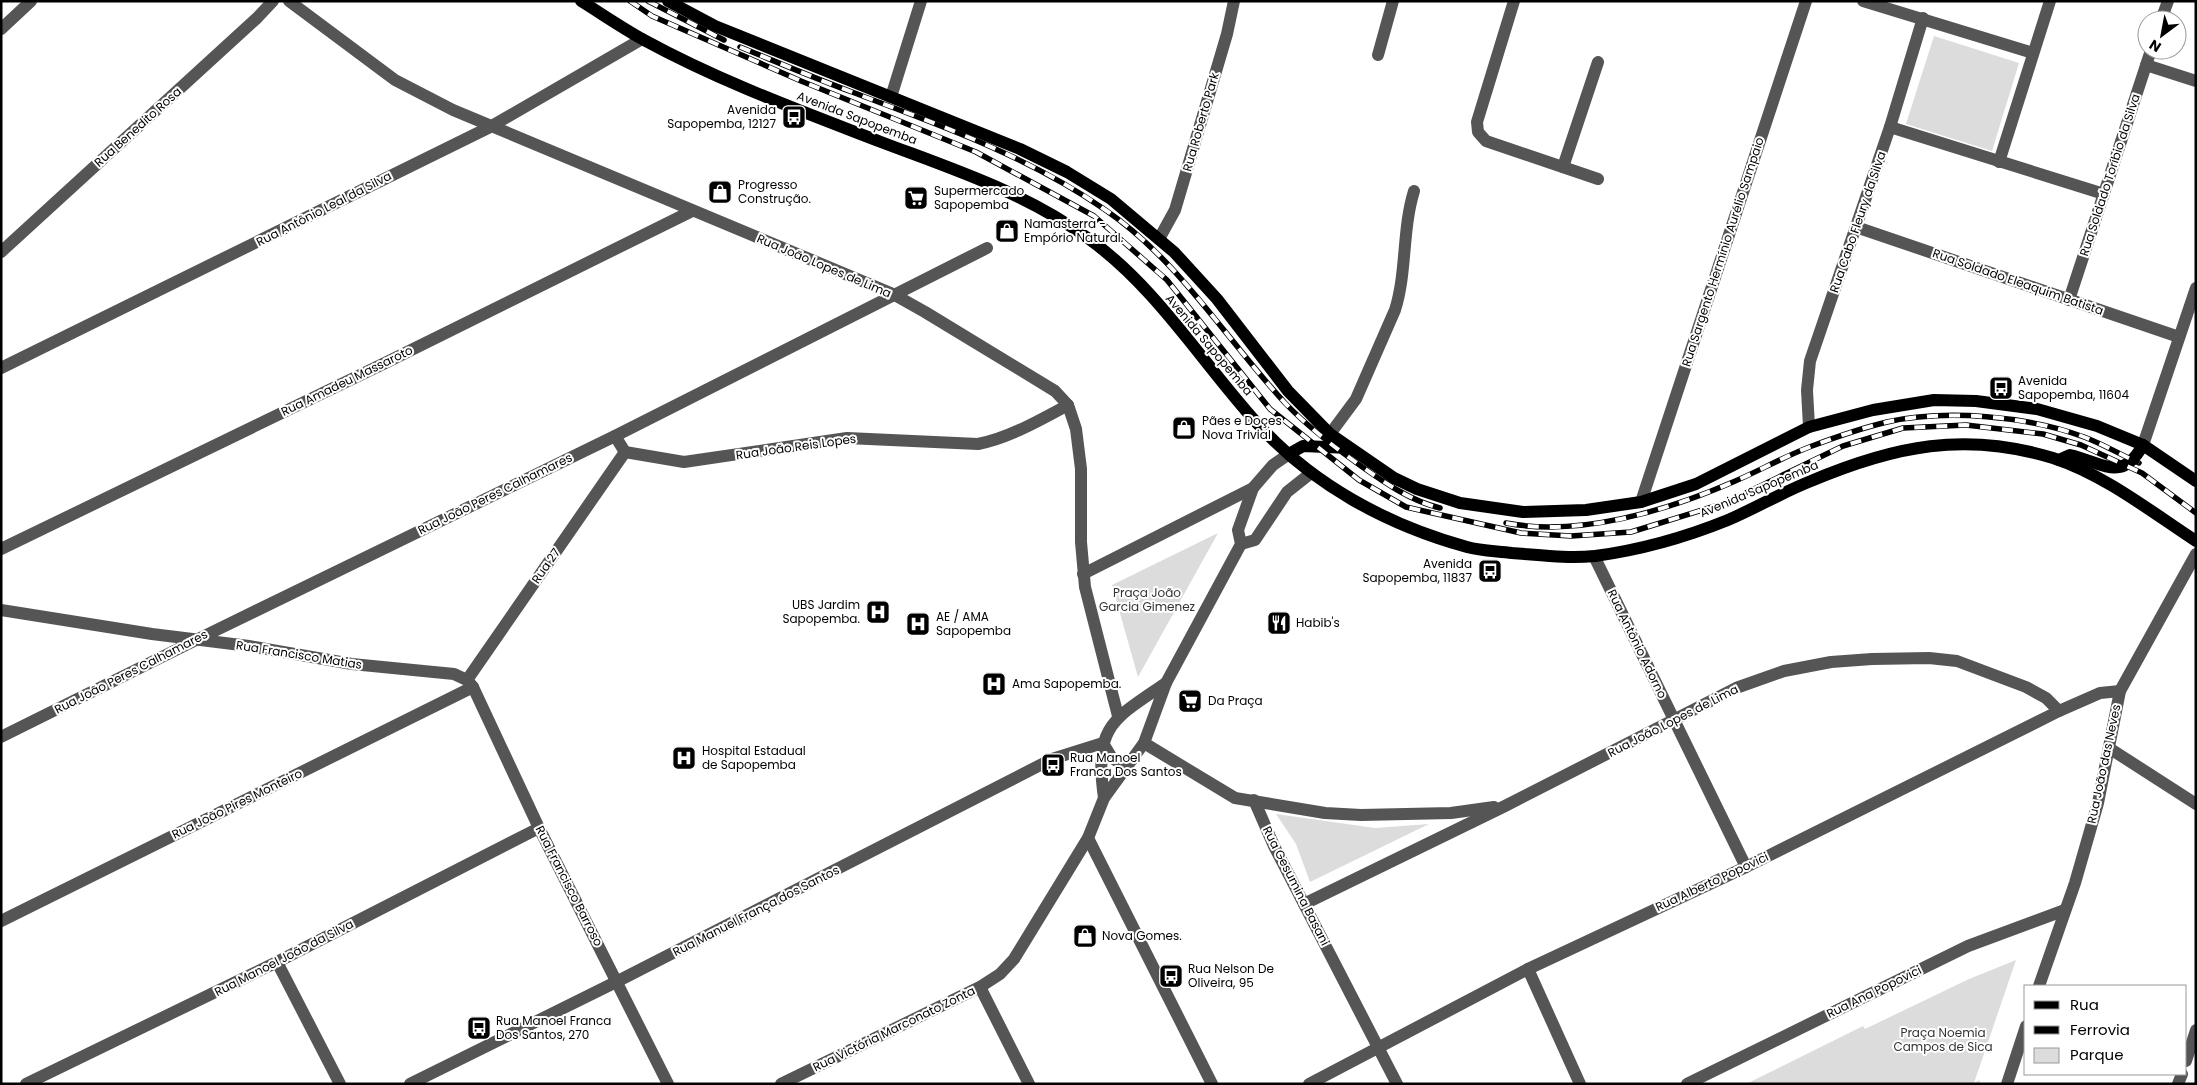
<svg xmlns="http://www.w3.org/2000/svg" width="2197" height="1085" font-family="Poppins,sans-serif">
<rect width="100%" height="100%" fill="#fff"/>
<g fill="#dcdcdc">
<path d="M 1934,36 L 2019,63 L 1992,151 L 1906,124 Z"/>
<path d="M 1218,533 L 1138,677 L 1112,585 Z"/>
<path d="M 1276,814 L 1375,828 L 1429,824 L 1310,882 L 1296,844 Z"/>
<path d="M 2016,960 L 1974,1083 L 1980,1080 L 1979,1084 L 1746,1084 L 1863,1026 L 1865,1029 L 1969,979 Z"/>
</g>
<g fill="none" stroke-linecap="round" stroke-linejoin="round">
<g stroke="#555" stroke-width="12">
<path d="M 289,1 L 395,80 L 453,110 L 893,294 L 925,312 L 1055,391 L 1068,405 L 1076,429 L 1081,469 L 1081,542 L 1085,587 L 1118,716"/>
<path d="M 1514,1 L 1477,122 L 1478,132 L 1486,141 L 1598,179"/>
<path d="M 1863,1 L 2033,53"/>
<path d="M 2161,20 L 2168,1"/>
<path d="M 1,29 L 31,1"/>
<path d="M 1378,55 L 1393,1"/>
<path d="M 2146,65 L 2196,81"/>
<path d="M 891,97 L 921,1"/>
<path d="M 1890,127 L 2104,194"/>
<path d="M 1999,162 L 2050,1"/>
<path d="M 1563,167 L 1598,62"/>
<path d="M 1856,227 L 2179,337"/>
<path d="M 1159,239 L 1175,210 L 1227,34 L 1234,1"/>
<path d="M 1,252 L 257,18 L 273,1"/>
<path d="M 2069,300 L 2151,50"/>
<path d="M 1,368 L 490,127 L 642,39"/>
<path d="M 1809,427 L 1807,390 L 1810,361 L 1890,127 L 1923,18"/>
<path d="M 1330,434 L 1356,399 L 1395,310 C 1407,272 1402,230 1414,191"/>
<path d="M 615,436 L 625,452 L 684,462 L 847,438 L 978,444 C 1009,438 1040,420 1068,405"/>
<path d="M 2143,445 L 2196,288"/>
<path d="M 1641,502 L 1806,1"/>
<path d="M 1241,544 L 1255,540 L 1287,492 L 1311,473"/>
<path d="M 1,549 L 385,363 L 692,211"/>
<path d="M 1594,556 L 1746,867"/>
<path d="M 1083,574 L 1253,488 L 1273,465 L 1289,454"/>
<path d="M 1,610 L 152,634 L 249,646 L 352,664 L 454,674 L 467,680 L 473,687 L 539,828 L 668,1084"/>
<path d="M 467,680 L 625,452"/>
<path d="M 1,737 L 196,640 L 615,436 L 987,248"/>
<path d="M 1103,743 L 1112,758 L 1120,763 L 1133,759"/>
<path d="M 1144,743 L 1235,798 L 1325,813 L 1361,815 L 1451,813 L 1494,807"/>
<path d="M 2109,748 L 2196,804"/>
<path d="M 1104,798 C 1094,727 1111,720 1166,683"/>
<path d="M 1254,800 L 1274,846 L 1397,1084"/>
<path d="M 1088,838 L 1212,1084"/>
<path d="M 1304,904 L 1505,806 L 1736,688 L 1784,671 L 1831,662 L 1872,659 L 1929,658 L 1957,661 L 2026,687 L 2046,698 L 2059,711"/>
<path d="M 1,921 L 473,687"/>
<path d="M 277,962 L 340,1084"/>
<path d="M 1528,969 L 1580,1084"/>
<path d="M 2039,986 L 2075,883 L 2098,803 L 2120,691 L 2196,554"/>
<path d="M 980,987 L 1029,1084"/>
<path d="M 2186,1061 L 2196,1030"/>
<path d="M 26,1084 L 277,962 L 539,828"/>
<path d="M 410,1084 L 618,981 L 1052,759 L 1103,743"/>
<path d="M 781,1084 L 980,987 L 1000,974 L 1014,959 L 1088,838 L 1104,798 L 1144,743 L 1166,683 L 1241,544 L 1238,530 L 1253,488"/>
<path d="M 1309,1084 L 1528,969 L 1746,867 L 2059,711 L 2100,693 L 2120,691"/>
<path d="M 1687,1084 L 1968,946 L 2065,910"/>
<path d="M 2007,1084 L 2026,1026"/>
<path d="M 2178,1084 L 2182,1074"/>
</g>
<g stroke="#000" stroke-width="12">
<path d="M 581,1 C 602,14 622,28 644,40 C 719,81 801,111 881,142 C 952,169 1027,193 1089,239 C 1156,287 1201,361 1256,422 C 1311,484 1387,525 1467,547 C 1481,551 1497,551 1512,553 C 1540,555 1567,559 1595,556 C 1640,550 1686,537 1728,520 C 1756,508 1783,492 1811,481 C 1894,446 1965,431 2053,458 C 2105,475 2150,511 2196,541"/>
<path d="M 668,1 L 715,26 L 1020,149 L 1067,172 L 1111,199 L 1174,252 L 1217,299 L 1288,391 L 1330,434 L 1394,478 L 1417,489 L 1460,503 L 1523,512 L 1586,510 L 1641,502 L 1696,484 L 1809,427 L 1873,410 L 1934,400 L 1976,401 L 2037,409 L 2097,426 L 2143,445 L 2196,481"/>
<path d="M 1289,454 L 1303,446 L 1349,448"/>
<path d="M 2059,460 L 2070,455 C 2103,462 2121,484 2143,445"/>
</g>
<g stroke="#000" stroke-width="5.5">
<g id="rail">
<path d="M 630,1 L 652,16 L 801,81 L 976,152 L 1094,216 L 1167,280 L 1270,409 L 1359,480 L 1406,507 L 1521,533 L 1571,536 L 1631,532 L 1725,503 L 1843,446 L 1903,428 L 1966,425 L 2043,434 L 2081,445 L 2142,473 L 2196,513"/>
<path d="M 648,1 L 724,40"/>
<path d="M 740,47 C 777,62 814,78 852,92 C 939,125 1026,155 1104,209 C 1179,260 1225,338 1285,403 C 1308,427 1334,447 1361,466 C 1385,483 1411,501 1440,508"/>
<path d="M 1506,523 C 1579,537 1666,511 1733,482 C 1759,471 1785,456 1812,446 C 1836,437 1862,428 1887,422 C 1946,409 2028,416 2084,437 C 2103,444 2121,455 2139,463"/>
</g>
</g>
<use href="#rail" stroke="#fff" stroke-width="4" stroke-dasharray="11" stroke-linecap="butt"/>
</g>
<defs>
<g id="bus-square" transform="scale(1.25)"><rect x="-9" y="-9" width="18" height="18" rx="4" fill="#000" stroke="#fff"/><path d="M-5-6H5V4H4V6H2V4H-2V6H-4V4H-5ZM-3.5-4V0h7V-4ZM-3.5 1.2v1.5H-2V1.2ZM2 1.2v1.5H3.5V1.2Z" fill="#fff"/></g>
<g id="shop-square" transform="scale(1.25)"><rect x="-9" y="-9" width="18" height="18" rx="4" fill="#000" stroke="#fff"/><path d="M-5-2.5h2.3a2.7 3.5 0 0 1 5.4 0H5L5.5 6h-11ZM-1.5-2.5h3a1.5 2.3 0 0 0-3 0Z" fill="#fff"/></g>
<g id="supermarket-square" transform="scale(1.25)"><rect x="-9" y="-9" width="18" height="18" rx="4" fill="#000" stroke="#fff"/><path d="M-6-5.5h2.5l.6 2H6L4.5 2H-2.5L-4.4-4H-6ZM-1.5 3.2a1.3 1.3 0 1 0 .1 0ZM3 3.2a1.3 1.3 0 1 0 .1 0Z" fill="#fff"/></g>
<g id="hospital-square" transform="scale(1.25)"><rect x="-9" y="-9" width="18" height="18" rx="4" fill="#000" stroke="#fff"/><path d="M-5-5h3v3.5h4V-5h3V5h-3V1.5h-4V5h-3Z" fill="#fff"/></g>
<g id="restaurant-square" transform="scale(1.25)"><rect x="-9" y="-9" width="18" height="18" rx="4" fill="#000" stroke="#fff"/><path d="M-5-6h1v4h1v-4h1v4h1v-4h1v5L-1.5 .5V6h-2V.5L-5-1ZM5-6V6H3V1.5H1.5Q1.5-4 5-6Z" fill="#fff"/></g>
</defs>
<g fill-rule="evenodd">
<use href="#bus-square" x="794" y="117"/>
<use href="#shop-square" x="720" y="192"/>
<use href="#supermarket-square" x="916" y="198"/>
<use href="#shop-square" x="1007" y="231"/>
<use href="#bus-square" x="2001" y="388"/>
<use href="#shop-square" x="1184" y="428"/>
<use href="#bus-square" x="1490" y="571"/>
<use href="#hospital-square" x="878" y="612"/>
<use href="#restaurant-square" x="1279" y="623"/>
<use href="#hospital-square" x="918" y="624"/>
<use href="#hospital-square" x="994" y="684"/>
<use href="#supermarket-square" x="1190" y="701"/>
<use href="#hospital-square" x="684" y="758"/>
<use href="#bus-square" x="1053" y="765"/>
<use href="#shop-square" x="1085" y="936"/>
<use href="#bus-square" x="1171" y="976"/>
<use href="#bus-square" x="479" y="1028"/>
</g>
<g text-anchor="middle" stroke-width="4" stroke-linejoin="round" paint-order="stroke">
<g font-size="12" fill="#000" stroke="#fff" text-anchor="start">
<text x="776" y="114" text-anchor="end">Avenida<tspan x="776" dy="14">Sapopemba, 12127</tspan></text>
<text x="738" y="189">Progresso<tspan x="738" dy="14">Construção.</tspan></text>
<text x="934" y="195">Supermercado<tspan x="934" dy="14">Sapopemba</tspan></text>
<text x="1024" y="228">Namasterra -<tspan x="1024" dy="14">Empório Natural.</tspan></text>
<text x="2018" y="385">Avenida<tspan x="2018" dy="14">Sapopemba, 11604</tspan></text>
<text x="1202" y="425">Pães e Doçes<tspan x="1202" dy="14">Nova Trivial</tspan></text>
<text x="1472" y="568" text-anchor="end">Avenida<tspan x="1472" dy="14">Sapopemba, 11837</tspan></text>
<text x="860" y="609" text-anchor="end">UBS Jardim<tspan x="860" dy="14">Sapopemba.</tspan></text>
<text x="936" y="621">AE / AMA<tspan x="936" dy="14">Sapopemba</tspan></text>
<text x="1296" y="627">Habib's</text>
<text x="1012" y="688">Ama Sapopemba.</text>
<text x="1208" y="705">Da Praça</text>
<text x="702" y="755">Hospital Estadual<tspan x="702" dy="14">de Sapopemba</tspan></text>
<text x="1070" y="762">Rua Manoel<tspan x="1070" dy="14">Franca Dos Santos</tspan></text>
<text x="1102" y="940">Nova Gomes.</text>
<text x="1188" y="973">Rua Nelson De<tspan x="1188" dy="14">Oliveira, 95</tspan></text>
<text x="496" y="1025">Rua Manoel Franca<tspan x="496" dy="14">Dos Santos, 270</tspan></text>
</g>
<g font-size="12" fill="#000" stroke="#fff">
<text transform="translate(857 118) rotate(21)" y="4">Avenida Sapopemba</text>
<text transform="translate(1201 122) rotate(-74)" y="4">Rua Roberto Park</text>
<text transform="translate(138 127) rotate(-42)" y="4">Rua Benedito Rosa</text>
<text transform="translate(2110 175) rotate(-72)" y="4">Rua Soldado Toríbio da Silva</text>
<text transform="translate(324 209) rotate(-27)" y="4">Rua Antônio Leal da Silva</text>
<text transform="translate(1858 222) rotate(-71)" y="4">Rua Cabo Fleury da Silva</text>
<text transform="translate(1723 252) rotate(-72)" y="4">Rua Sargento Hermínio Aurélio Sampaio</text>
<text transform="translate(824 266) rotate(23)" y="4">Rua João Lopes de Lima</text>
<text transform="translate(2018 282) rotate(19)" y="4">Rua Soldado Eleaquim Batista</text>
<text transform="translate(1209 345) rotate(50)" y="4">Avenida Sapopemba</text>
<text transform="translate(347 381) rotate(-26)" y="4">Rua Amadeu Massaroto</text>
<text transform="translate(796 447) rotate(-8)" y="4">Rua João Reis Lopes</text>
<text transform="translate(1759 489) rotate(-23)" y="4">Avenida Sapopemba</text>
<text transform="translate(495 494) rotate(-26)" y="4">Rua João Peres Calhamares</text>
<text transform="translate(546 566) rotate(-55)" y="4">Rua 27</text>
<text transform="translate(1637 644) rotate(64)" y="4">Rua Antônio Adorno</text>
<text transform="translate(299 655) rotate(9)" y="4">Rua Francisco Matias</text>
<text transform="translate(131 672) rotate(-27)" y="4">Rua João Peres Calhamares</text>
<text transform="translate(1673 721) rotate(-27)" y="4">Rua João Lopes de Lima</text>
<text transform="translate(2104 764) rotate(-78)" y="4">Rua João das Neves</text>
<text transform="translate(237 804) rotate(-26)" y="4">Rua João Pires Monteiro</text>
<text transform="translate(1712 882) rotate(-25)" y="4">Rua Alberto Popovici</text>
<text transform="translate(569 886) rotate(63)" y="4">Rua Francisco Barroso</text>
<text transform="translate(1296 886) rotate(63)" y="4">Rua Gesumina Basani</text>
<text transform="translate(756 911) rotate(-27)" y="4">Rua Manuel França dos Santos</text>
<text transform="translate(284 958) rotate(-27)" y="4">Rua Manoel João da Silva</text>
<text transform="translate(1874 992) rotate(-26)" y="4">Rua Ana Popovici</text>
<text transform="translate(894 1029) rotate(-26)" y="4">Rua Victória Marconato Zonta</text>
</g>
<g font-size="12" fill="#333" stroke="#fff">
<text x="1147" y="597">Praça João<tspan x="1147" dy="14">Garcia Gimenez</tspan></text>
<text x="1943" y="1037">Praça Noemia<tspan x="1943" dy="14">Campos de Sica</tspan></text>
</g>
</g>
<rect width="2197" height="1085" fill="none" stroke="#000000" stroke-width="5"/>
<rect x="2024" y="985" width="162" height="90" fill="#ffffff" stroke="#999999"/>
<rect x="2034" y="1001" width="25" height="8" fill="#000000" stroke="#999999"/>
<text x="2070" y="1010" font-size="15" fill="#000000">Rua</text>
<rect x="2034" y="1026" width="25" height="8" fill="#000000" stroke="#999999"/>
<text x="2070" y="1035" font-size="15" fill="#000000">Ferrovia</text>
<rect x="2034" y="1048" width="25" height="15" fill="#dcdcdc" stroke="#999999"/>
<text x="2070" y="1060" font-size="15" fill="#000000">Parque</text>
<g transform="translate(2162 35) rotate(212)"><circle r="24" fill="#ffffff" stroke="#999999"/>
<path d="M0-4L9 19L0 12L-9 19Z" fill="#000000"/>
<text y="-8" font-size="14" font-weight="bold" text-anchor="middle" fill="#000000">N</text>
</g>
</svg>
